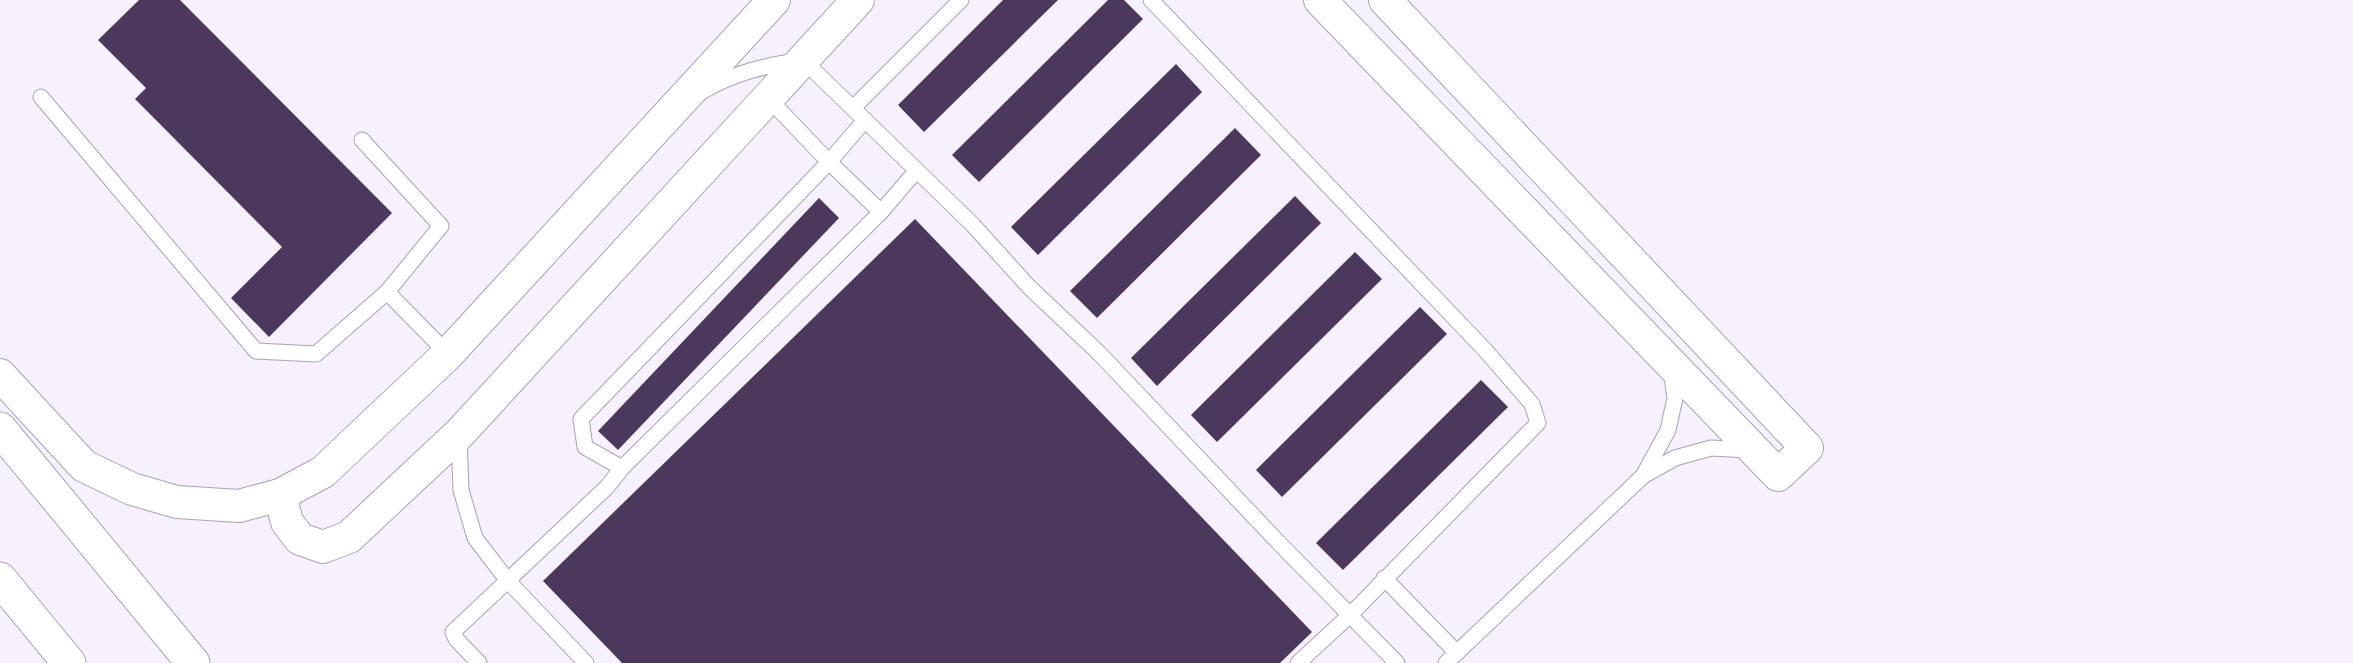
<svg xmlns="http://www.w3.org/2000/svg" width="2353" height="663" font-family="Roboto,sans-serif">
<rect width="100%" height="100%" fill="#f7f0fe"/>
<g fill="#4b385c">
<path d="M 139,0 L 180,0 L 392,213 L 269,337 L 231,298 L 282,247 L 135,99 L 146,88 L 98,40 Z"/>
<path d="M 1003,0 L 1058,0 L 924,132 L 898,105 Z"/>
<path d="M 1108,0 L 1124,0 L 1143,19 L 979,182 L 952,155 Z"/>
<path d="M 1176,64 L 1202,92 L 1038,255 L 1011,227 Z"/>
<path d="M 1235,128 L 1261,155 L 1097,318 L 1070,291 Z"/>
<path d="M 1295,196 L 1321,223 L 1157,386 L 1131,358 Z"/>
<path d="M 819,198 L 839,218 L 618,450 L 598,431 Z"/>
<path d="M 915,219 L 1312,632 L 1280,663 L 622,663 L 543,581 Z"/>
<path d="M 1355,252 L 1382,279 L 1217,442 L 1191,415 Z"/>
<path d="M 1420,307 L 1447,334 L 1282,497 L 1256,470 Z"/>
<path d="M 1481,380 L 1508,407 L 1343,570 L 1316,543 Z"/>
</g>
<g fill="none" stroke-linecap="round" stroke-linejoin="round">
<g stroke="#a9a1b1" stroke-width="17">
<g id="lane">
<path d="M 1151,0 L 1485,350 L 1532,404 L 1538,423 L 1350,615 L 1298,663"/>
<path d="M 705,90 C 736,72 768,65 803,60 L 973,225 L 1029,287 L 1099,353 L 1278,542 L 1397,663"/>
<path d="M 41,97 L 256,351 L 316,354 L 387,292 L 441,226 L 362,140"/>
<path d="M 768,98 L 829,162 L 881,212"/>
<path d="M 853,108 L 961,0"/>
<path d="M 387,292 L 448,354"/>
<path d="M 459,437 L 461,490 L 475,538 L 508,581 L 586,663"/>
<path d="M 622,468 L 585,447 L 581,419 L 829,162 L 865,120"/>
<path d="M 1643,476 L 1668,430 L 1675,398 L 1671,369"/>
<path d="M 1384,578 L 1457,653"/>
<path d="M 479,663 L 456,639 L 453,632 L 607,487 L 622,468 L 881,212 L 916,171"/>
<path d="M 1446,663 L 1643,476 L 1675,458 L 1711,448 L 1749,450"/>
</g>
</g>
<g stroke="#a9a1b1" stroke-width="34">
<g id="street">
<path d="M 1320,0 L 1778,475 L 1807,448 L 1385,0"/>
<path d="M 0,375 L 84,466 L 132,489 L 177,502 L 239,506 L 280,495 L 323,472 L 448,354 L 774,0"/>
<path d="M 280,495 L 287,522 L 300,539 L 323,547 L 349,537 L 459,434 L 858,0"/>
</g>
</g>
<g stroke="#a9a1b1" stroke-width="35">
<g id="secondary">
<path d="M 0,429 L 193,663"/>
<path d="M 0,579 L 69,663"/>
</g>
</g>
<use href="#lane" stroke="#fff" stroke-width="15"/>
<use href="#street" stroke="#fff" stroke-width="32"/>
<use href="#secondary" stroke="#fff" stroke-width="33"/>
</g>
</svg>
